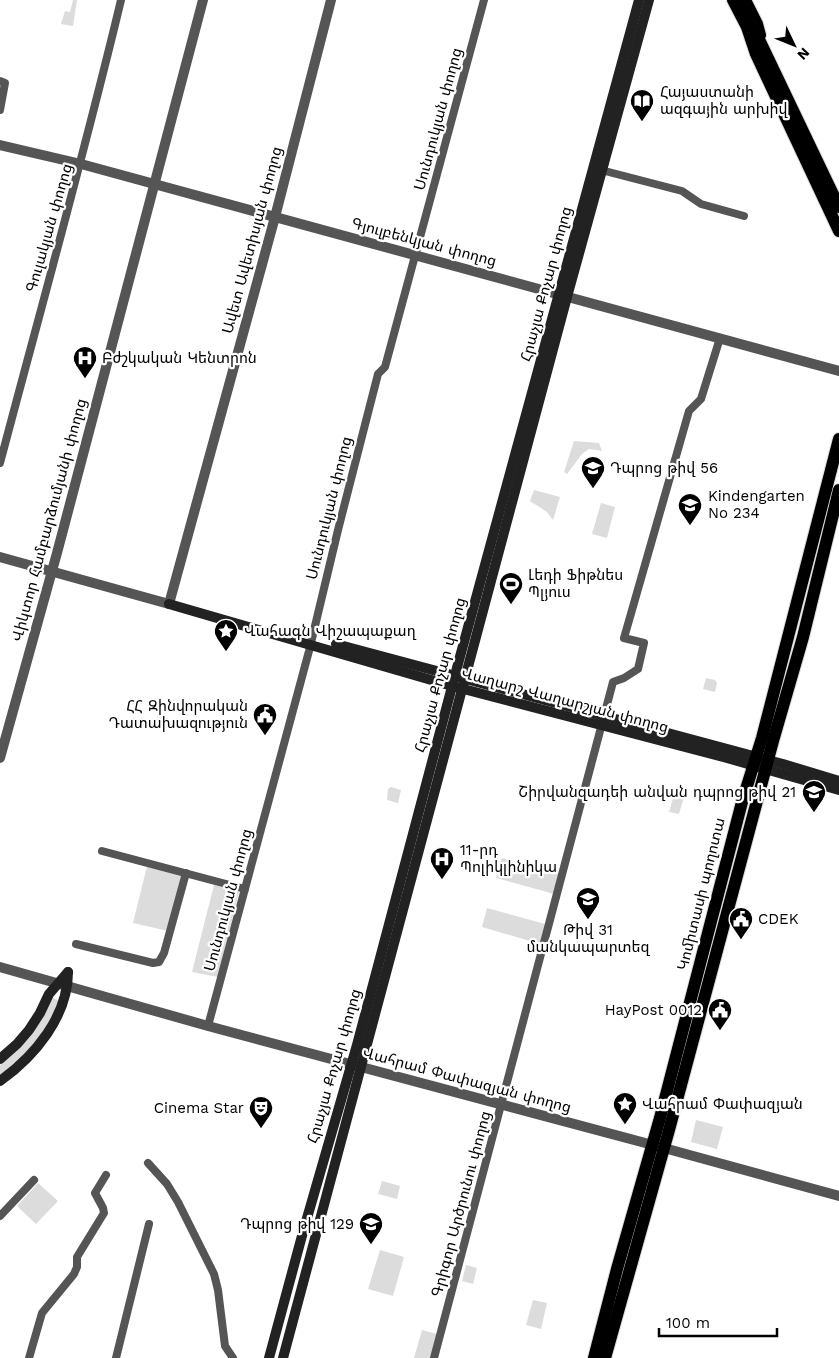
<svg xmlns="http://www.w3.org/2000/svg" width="839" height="1358" font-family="'Work Sans','Noto Sans Armenian',sans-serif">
<rect width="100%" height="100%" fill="#fff"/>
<g fill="#dcdcdc">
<path d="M 73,0 L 77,0 L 73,26 L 61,24 L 65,11 L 70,12 Z"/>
<path d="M 574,441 L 599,443 L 602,451 L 589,449 L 582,454 L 567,474 L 564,472 Z"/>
<path d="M 534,490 L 560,497 L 553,520 L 547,512 L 530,501 Z"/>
<path d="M 601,503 L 615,507 L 607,538 L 592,534 Z"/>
<path d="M 706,678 L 715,680 L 717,683 L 715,692 L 703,689 Z"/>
<path d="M 391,787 L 401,790 L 398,803 L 387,800 L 388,789 Z"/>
<path d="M 674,795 L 684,797 L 679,814 L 669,812 Z"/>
<path d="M 502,858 L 560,874 L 554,894 L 496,878 Z"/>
<path d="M 147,866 L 183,875 L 168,931 L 133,923 Z"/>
<path d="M 214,885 L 239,892 L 218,977 L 192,972 Z"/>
<path d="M 487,908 L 545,924 L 540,944 L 482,927 Z"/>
<path d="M 54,998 L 59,1001 C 45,1033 28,1054 0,1075 L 0,1065 C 23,1046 39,1026 52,999 Z"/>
<path d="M 696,1120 L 723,1127 L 717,1149 L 691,1142 Z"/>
<path d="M 382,1181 L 400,1186 L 397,1199 L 378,1194 Z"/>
<path d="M 38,1183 L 58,1201 L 36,1224 L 17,1206 Z"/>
<path d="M 380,1250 L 404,1257 L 393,1296 L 368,1289 Z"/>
<path d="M 466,1265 L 477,1268 L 473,1284 L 462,1281 Z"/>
<path d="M 533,1300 L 547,1303 L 541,1329 L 526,1325 Z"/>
<path d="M 422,1330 L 437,1334 L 431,1358 L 414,1358 Z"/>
</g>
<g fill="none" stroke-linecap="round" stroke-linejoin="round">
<g stroke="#dbdbdb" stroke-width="14">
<g id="primary">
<path d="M 733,0 L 747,27 L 756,54 L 839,231"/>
<path d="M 745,0 L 757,24 L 760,35"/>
<path d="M 754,29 L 839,207"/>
<path d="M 594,1358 L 617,1269 L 660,1118 L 742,802 L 762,738 L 839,439"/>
<path d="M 605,1358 L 669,1130 L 773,741 L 803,637 L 839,490"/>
</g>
</g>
<g stroke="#555" stroke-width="8">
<path d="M 0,81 L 5,83 L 0,110"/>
<path d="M 601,170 L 682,191 L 701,204 L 744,216"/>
<path d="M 0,463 C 41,308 84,155 121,0"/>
<path d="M 102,851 L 245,889"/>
<path d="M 76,944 L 153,963 L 159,962 L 164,953 L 186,873"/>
<path d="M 208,1026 L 309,651 L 338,530 L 378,374 L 385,367 L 484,0"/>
<path d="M 148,1163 L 167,1184 L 178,1202 L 214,1274 L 218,1290 L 225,1346 L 233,1358"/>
<path d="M 0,1216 L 34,1180"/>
<path d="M 29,1358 L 42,1313 L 74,1274 L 77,1267 L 77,1257 L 104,1213 L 103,1208 L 95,1193 L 106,1175"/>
<path d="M 116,1358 L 149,1224"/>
<path d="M 434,1358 L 613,682 L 624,678 L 638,669 L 644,643 L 624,638 L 689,411 L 701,399 L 720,338"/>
</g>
<g stroke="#555" stroke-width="10">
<path d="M 0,145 L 81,164 L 839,371"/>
<path d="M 0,557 L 169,604 L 275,217 L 331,0"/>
<path d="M 0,758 L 57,553 L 203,0"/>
<path d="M 0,967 L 208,1026 L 664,1148 L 839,1196"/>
</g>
<g stroke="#222" stroke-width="10">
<path d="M 169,604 L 452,686 L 727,758 L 839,790"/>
<path d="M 336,644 L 783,764 L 839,781"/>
<path d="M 0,1059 L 17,1044 L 29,1030 L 40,1013 L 49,994 L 68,972"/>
<path d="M 0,1081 C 35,1056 68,1016 68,972"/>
<path d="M 269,1358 L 303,1232 L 357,1045 L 458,664 L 639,0"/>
<path d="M 283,1358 L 567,297 L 649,0"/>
</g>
<use href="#primary" stroke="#000" stroke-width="12"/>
</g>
<defs>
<g id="library-pin" transform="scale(1.25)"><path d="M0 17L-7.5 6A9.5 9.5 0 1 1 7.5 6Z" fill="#000" stroke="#fff"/><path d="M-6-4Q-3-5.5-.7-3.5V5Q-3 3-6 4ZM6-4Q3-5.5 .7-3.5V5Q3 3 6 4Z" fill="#fff"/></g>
<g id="hospital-pin" transform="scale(1.25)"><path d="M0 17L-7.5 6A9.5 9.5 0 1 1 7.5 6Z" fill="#000" stroke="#fff"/><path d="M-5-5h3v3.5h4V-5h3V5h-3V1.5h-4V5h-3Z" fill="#fff"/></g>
<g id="school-pin" transform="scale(1.25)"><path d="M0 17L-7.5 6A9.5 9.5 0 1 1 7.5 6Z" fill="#000" stroke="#fff"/><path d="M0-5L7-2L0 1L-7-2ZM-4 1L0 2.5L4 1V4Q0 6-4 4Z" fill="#fff"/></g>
<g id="stadium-pin" transform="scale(1.25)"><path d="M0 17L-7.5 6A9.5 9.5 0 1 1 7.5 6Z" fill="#000" stroke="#fff"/><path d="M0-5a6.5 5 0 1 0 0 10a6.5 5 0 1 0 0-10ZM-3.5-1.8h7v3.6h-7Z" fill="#fff"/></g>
<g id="sight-pin" transform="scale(1.25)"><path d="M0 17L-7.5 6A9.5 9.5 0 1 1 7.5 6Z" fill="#000" stroke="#fff"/><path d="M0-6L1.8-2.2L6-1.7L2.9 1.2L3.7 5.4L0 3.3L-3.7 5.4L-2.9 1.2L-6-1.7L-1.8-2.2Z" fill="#fff"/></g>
<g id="civic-pin" transform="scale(1.25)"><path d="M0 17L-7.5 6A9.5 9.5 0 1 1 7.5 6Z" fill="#000" stroke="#fff"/><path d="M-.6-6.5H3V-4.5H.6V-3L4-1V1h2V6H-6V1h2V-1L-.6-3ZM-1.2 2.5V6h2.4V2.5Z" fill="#fff"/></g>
<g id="theatre-pin" transform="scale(1.25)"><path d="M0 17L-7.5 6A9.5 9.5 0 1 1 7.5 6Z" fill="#000" stroke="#fff"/><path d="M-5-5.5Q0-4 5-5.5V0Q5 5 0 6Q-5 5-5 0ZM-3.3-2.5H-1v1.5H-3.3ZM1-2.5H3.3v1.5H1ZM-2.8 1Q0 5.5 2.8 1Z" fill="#fff"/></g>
</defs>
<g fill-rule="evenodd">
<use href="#library-pin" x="642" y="101"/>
<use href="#hospital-pin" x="85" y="358"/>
<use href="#school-pin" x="593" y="468"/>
<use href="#school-pin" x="690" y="505"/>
<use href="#stadium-pin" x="511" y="584"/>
<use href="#sight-pin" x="226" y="631"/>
<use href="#civic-pin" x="265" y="715"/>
<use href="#school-pin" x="814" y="792"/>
<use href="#hospital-pin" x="442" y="859"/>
<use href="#school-pin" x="588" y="899"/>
<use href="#civic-pin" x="741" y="919"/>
<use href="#civic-pin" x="720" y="1010"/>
<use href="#sight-pin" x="625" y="1104"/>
<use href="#theatre-pin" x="261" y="1108"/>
<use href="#school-pin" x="371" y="1224"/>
</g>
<g text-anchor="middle" stroke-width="4.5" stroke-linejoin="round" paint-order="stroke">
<g font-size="15" fill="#000" stroke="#fff" text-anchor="start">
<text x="660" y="97">Հայաստանի<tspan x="660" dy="17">ազգային արխիվ</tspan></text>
<text x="102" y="363">Բժշկական Կենտրոն</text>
<text x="610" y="473">Դպրոց թիվ 56</text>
<text x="708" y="501">Kindengarten<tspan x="708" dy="17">No 234</tspan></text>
<text x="528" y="580">Լեդի Ֆիթնես<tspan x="528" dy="17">Պլյուս</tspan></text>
<text x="244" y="636">Վահագն Վիշապաքաղ</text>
<text x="248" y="711" text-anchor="end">ՀՀ Զինվորական<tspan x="248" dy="17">Դատախազություն</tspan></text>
<text x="796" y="797" text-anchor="end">Շիրվանզադեի անվան դպրոց թիվ 21</text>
<text x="460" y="855">11-րդ<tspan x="460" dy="17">Պոլիկլինիկա</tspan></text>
<text x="758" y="924">CDEK</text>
<text x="588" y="935" text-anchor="middle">Թիվ 31<tspan x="588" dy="17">մանկապարտեզ</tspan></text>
<text x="702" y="1015" text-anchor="end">HayPost 0012</text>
<text x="642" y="1109">Վահրամ Փափազյան</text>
<text x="244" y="1113" text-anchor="end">Cinema Star</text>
<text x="354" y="1229" text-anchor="end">Դպրոց թիվ 129</text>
</g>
<g font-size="15" fill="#000" stroke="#fff">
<text transform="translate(438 119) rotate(-75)" y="5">Սունդուկյան փողոց</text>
<text transform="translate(49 228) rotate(-74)" y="5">Գուլակյան փողոց</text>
<text transform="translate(252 240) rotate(-75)" y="5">Ավետ Ավետիսյան փողոց</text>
<text transform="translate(424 242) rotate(15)" y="5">Գյուլբենկյան փողոց</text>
<text transform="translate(546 284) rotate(-75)" y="5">Հրաչյա Քոչար փողոց</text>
<text transform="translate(329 508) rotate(-76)" y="5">Սունդուկյան փողոց</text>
<text transform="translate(49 520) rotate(-75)" y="5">Վիկտոր Համբարձումյանի փողոց</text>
<text transform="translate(440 675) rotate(-75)" y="5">Հրաչյա Քոչար փողոց</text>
<text transform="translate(565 700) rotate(15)" y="5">Վաղարշ Վաղարշյան փողոց</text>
<text transform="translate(701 894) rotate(-76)" y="5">Կոմիտասի պողոտա</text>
<text transform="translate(228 900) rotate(-75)" y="5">Սունդուկյան փողոց</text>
<text transform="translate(334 1066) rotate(-74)" y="5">Հրաչյա Քոչար փողոց</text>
<text transform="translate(467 1080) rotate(15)" y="5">Վահրամ Փափազյան փողոց</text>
<text transform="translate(461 1204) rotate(-75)" y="5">Գրիգոր Արծրունու փողոց</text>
</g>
</g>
<g transform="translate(794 45) rotate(133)" stroke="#ffffff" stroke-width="4" paint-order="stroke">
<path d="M0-4L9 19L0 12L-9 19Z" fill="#000000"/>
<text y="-8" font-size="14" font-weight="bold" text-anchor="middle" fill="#000000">N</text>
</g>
<path d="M659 1328v8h118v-8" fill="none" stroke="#000000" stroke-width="2.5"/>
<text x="666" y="1328" font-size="15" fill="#000000" stroke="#ffffff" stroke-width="4" paint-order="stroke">100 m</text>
</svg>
